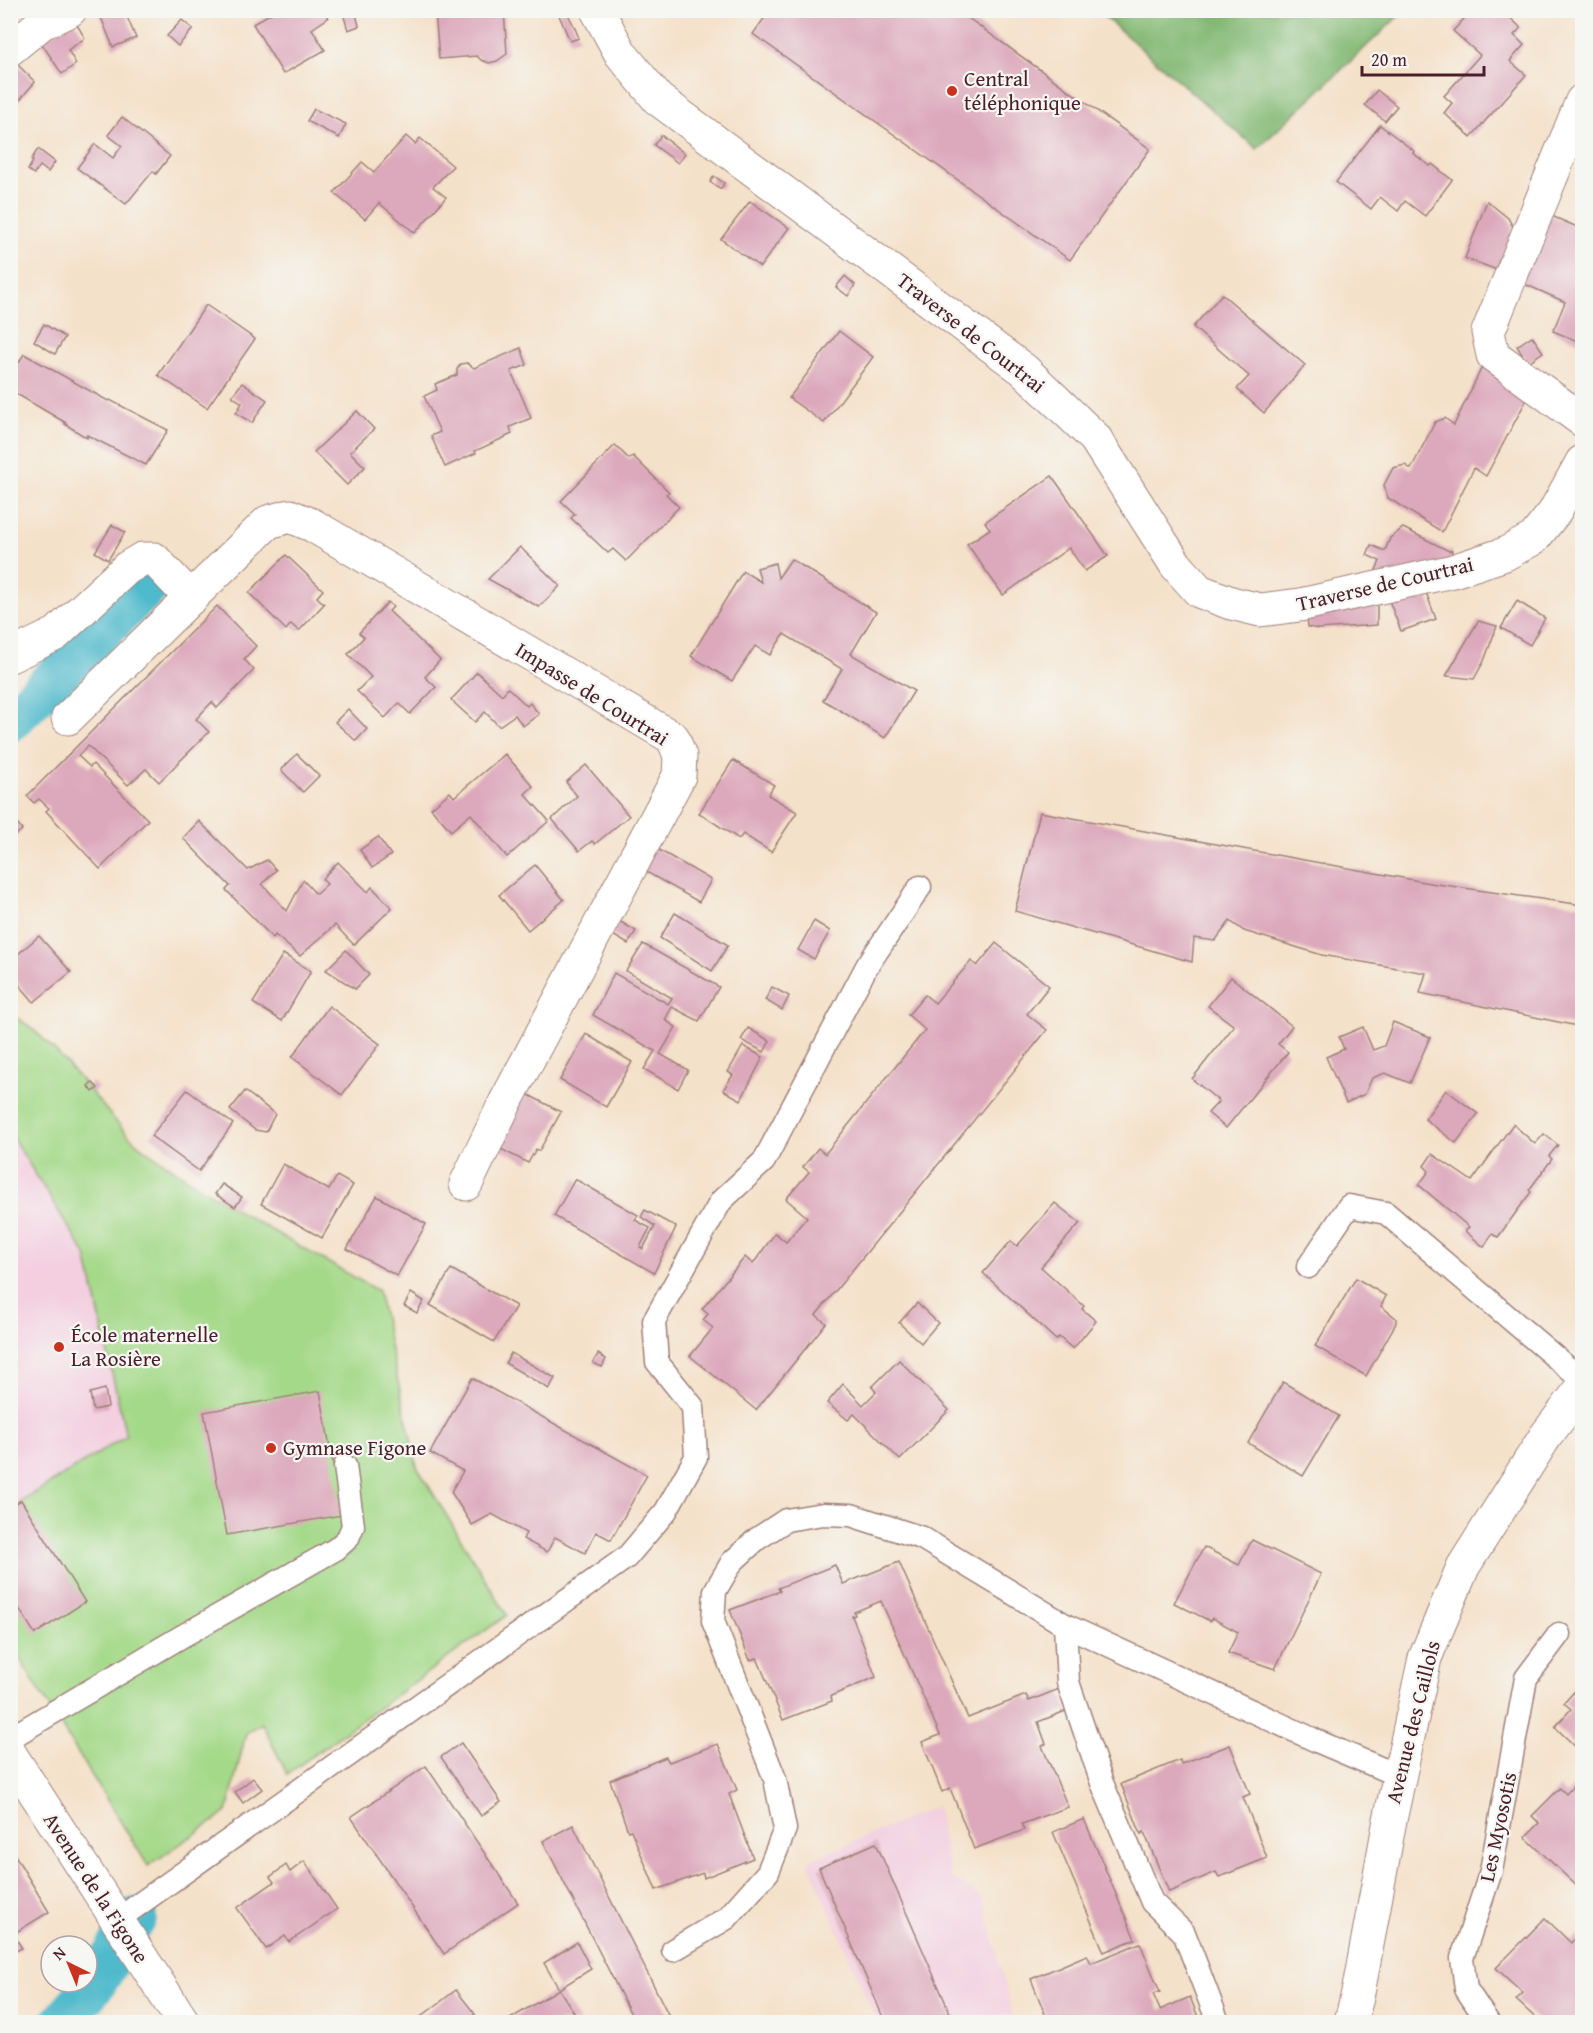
<svg xmlns="http://www.w3.org/2000/svg" width="1593" height="2033" font-family="'Gentium Book Plus',serif">
<rect width="100%" height="100%" fill="#f6f6f2"/>
<filter id="ink" filterUnits="userSpaceOnUse"><feTurbulence type="fractalNoise" baseFrequency=".0167" numOctaves="2"/><feDisplacementMap in="SourceGraphic" scale="12" xChannelSelector="R" yChannelSelector="G"/><feConvolveMatrix kernelMatrix="1 2 1 2 8 2 1 2 1" color-interpolation-filters="sRGB"/></filter>
<filter id="wash" filterUnits="userSpaceOnUse"><feTurbulence type="fractalNoise" baseFrequency=".008" numOctaves="4" result="noise"/><feDisplacementMap in="SourceGraphic" scale="24" xChannelSelector="R" yChannelSelector="G"/><feGaussianBlur stdDeviation="1.35" result="paint"/><feColorMatrix in="noise" values="0 0 0 0 0 0 0 0 0 0 0 0 0 0 0 0 0 1.4 0 .05"/><feComposite in="paint" operator="in"/></filter>
<g filter="url(#wash)">
<rect width="100%" height="100%" fill="#f4e1c9"/>
<g fill="#f3cfe0">
<path d="M 10,1135 L 86,1255 L 127,1436 L 11,1508 Z"/>
<path d="M 937,1806 L 950,1877 L 983,1898 L 1014,2022 L 877,2022 L 808,1861 Z"/>
</g>
<path fill="#a4d989" stroke="#777c5a" stroke-width="1.5" d="M 11,1016 C 39,1022 107,1114 131,1138 C 143,1150 161,1160 175,1170 C 239,1215 310,1251 378,1291 L 417,1467 L 507,1615 L 287,1774 L 262,1723 L 246,1733 L 227,1812 L 148,1866 L 11,1645 L 11,1508 L 126,1436 L 86,1255 L 11,1135 Z"/>
<path fill="#83b975" stroke="#666c50" stroke-width="1.5" d="M 1098,11 L 1404,11 L 1257,149 Z"/>
<g fill="none" stroke-linecap="round" stroke-linejoin="round">
<g stroke="#4fbacc" stroke-width="42">
<path d="M 10,721 L 149,585"/>
<path d="M 62,2022 L 95,1984 L 136,1918"/>
</g>
</g>
<g id="blocks">
<g fill="#dca8bb">
<path d="M 98,10 L 124,10 L 136,38 L 113,47 Z"/>
<path d="M 276,10 L 324,10 L 328,18 L 312,29 L 325,50 L 283,74 L 253,24 Z"/>
<path d="M 342,10 L 355,10 L 359,26 L 348,30 Z"/>
<path d="M 435,10 L 504,10 L 507,54 L 497,61 L 489,63 L 481,60 L 477,56 L 439,59 Z"/>
<path d="M 566,10 L 574,26 L 579,38 L 570,41 L 558,13 Z"/>
<path d="M 770,10 L 957,10 L 1150,149 L 1070,260 L 753,34 Z"/>
<path d="M 1472,10 L 1502,10 L 1521,28 L 1514,35 L 1524,45 L 1510,61 L 1526,75 L 1471,137 L 1444,113 L 1452,103 L 1444,96 L 1480,55 L 1453,31 Z"/>
<path d="M 74,20 L 85,38 L 68,50 L 76,64 L 62,74 L 40,41 Z"/>
<path d="M 182,20 L 193,29 L 178,46 L 167,36 Z"/>
<path d="M 15,62 L 35,82 L 10,111 L 10,66 Z"/>
<path d="M 1377,90 L 1397,106 L 1385,121 L 1365,105 Z"/>
<path d="M 314,109 L 346,124 L 339,138 L 307,121 Z"/>
<path d="M 122,117 L 170,156 L 156,174 L 153,171 L 126,204 L 77,168 L 95,144 L 113,158 L 122,146 L 108,135 Z"/>
<path d="M 1380,125 L 1414,151 L 1413,153 L 1430,166 L 1432,164 L 1452,180 L 1425,216 L 1405,201 L 1398,211 L 1380,197 L 1371,209 L 1336,182 Z"/>
<path d="M 661,135 L 685,154 L 678,163 L 654,145 Z"/>
<path d="M 406,136 L 415,144 L 420,138 L 453,166 L 433,187 L 446,197 L 415,233 L 379,203 L 365,219 L 334,193 L 362,162 L 374,172 Z"/>
<path d="M 38,149 L 55,162 L 48,172 L 40,166 L 34,174 L 28,170 L 33,161 L 31,160 Z"/>
<path d="M 714,176 L 724,183 L 721,189 L 710,182 Z"/>
<path d="M 750,201 L 789,228 L 760,267 L 721,239 Z"/>
<path d="M 1487,201 L 1508,218 L 1513,227 L 1497,270 L 1465,258 Z"/>
<path d="M 1547,214 L 1582,229 L 1582,343 L 1553,331 L 1565,302 L 1520,282 Z"/>
<path d="M 845,276 L 855,285 L 848,296 L 836,287 Z"/>
<path d="M 1222,294 L 1305,365 L 1264,413 L 1237,389 L 1249,376 L 1193,327 Z"/>
<path d="M 206,305 L 255,339 L 207,408 L 158,375 Z"/>
<path d="M 44,324 L 65,337 L 55,354 L 34,341 Z"/>
<path d="M 839,331 L 873,357 L 824,423 L 789,398 Z"/>
<path d="M 1532,336 L 1543,352 L 1527,363 L 1517,346 Z"/>
<path d="M 521,348 L 527,365 L 511,371 L 531,418 L 510,427 L 512,434 L 475,451 L 476,453 L 445,467 L 431,436 L 440,432 L 424,396 L 437,390 L 435,384 L 457,375 L 457,369 L 461,364 L 467,363 L 474,368 Z"/>
<path d="M 24,354 L 108,401 L 110,400 L 168,430 L 146,465 L 87,435 L 87,438 L 65,424 L 66,423 L 10,390 L 10,377 Z"/>
<path d="M 1484,363 L 1529,395 L 1486,476 L 1474,468 L 1442,532 L 1388,498 L 1384,485 L 1393,468 L 1405,465 L 1411,469 L 1435,422 L 1445,418 L 1454,425 Z"/>
<path d="M 242,383 L 267,400 L 252,423 L 236,413 L 242,403 L 232,396 Z"/>
<path d="M 357,411 L 374,429 L 350,452 L 365,467 L 347,485 L 314,452 Z"/>
<path d="M 615,445 L 629,459 L 633,456 L 669,492 L 666,494 L 679,507 L 626,561 L 613,549 L 608,553 L 571,518 L 575,514 L 561,501 Z"/>
<path d="M 1052,476 L 1108,556 L 1085,571 L 1069,548 L 1003,595 L 967,544 L 990,529 L 985,522 Z"/>
<path d="M 112,525 L 125,532 L 108,560 L 95,552 Z"/>
<path d="M 1403,528 L 1449,551 L 1452,550 L 1451,561 L 1373,577 L 1380,561 L 1367,555 L 1371,545 L 1385,551 L 1390,538 Z"/>
<path d="M 520,547 L 560,586 L 539,607 L 488,579 Z"/>
<path d="M 286,555 L 323,590 L 317,597 L 324,604 L 299,631 L 291,624 L 286,630 L 249,593 Z"/>
<path d="M 791,559 L 876,612 L 851,654 L 914,691 L 885,738 L 823,700 L 842,669 L 784,634 L 770,655 L 755,646 L 732,681 L 691,656 L 743,571 L 761,582 L 757,568 L 775,563 L 778,578 Z"/>
<path d="M 1424,587 L 1436,619 L 1401,631 L 1388,598 Z"/>
<path d="M 1377,600 L 1377,625 L 1318,629 L 1308,627 L 1307,615 Z"/>
<path d="M 1517,601 L 1545,618 L 1530,645 L 1501,628 Z"/>
<path d="M 388,602 L 393,607 L 389,611 L 440,660 L 425,677 L 436,687 L 410,714 L 399,703 L 385,718 L 357,691 L 371,677 L 348,654 L 364,637 L 359,633 Z"/>
<path d="M 217,606 L 256,646 L 244,659 L 254,670 L 217,708 L 212,702 L 196,719 L 209,732 L 159,782 L 146,769 L 128,785 L 88,746 L 78,756 L 90,767 L 93,764 L 148,820 L 100,869 L 46,811 L 49,808 L 39,799 L 34,803 L 27,796 Z"/>
<path d="M 1478,621 L 1497,626 L 1484,661 L 1474,679 L 1446,676 Z"/>
<path d="M 477,672 L 502,695 L 508,688 L 527,706 L 530,703 L 539,714 L 523,726 L 515,715 L 499,726 L 485,712 L 475,722 L 451,700 Z"/>
<path d="M 348,709 L 367,729 L 356,741 L 335,722 Z"/>
<path d="M 297,754 L 319,776 L 303,792 L 281,770 Z"/>
<path d="M 505,754 L 533,786 L 525,794 L 549,821 L 507,857 L 471,814 L 451,831 L 431,808 L 450,792 L 454,797 Z"/>
<path d="M 733,760 L 774,785 L 768,795 L 797,812 L 771,852 L 743,834 L 739,839 L 699,813 Z"/>
<path d="M 586,765 L 629,816 L 595,844 L 592,841 L 579,851 L 552,819 L 577,796 L 566,782 Z"/>
<path d="M 1040,812 L 1430,883 L 1582,905 L 1582,1027 L 1420,993 L 1426,973 L 1322,955 L 1244,931 L 1230,921 L 1215,941 L 1194,938 L 1192,962 L 1015,911 Z"/>
<path d="M 13,819 L 22,830 L 10,840 L 10,821 Z"/>
<path d="M 199,821 L 248,870 L 267,860 L 276,870 L 262,884 L 287,911 L 303,880 L 316,894 L 327,884 L 322,879 L 338,862 L 368,892 L 372,887 L 392,908 L 354,945 L 335,925 L 300,956 L 275,935 L 273,938 L 226,890 L 230,886 L 183,838 Z"/>
<path d="M 378,837 L 391,855 L 372,868 L 360,850 Z"/>
<path d="M 654,847 L 711,880 L 699,902 L 641,869 Z"/>
<path d="M 535,865 L 564,900 L 528,930 L 499,895 Z"/>
<path d="M 675,913 L 728,945 L 712,971 L 660,938 Z"/>
<path d="M 619,921 L 636,931 L 628,944 L 611,934 Z"/>
<path d="M 814,921 L 830,931 L 814,959 L 798,950 Z"/>
<path d="M 39,936 L 71,972 L 34,1002 L 10,974 L 10,961 Z"/>
<path d="M 996,943 L 1049,986 L 1027,1014 L 1047,1030 L 816,1315 L 826,1323 L 756,1410 L 690,1356 L 713,1328 L 703,1320 L 708,1314 L 702,1309 L 745,1257 L 753,1264 L 775,1233 L 786,1242 L 807,1217 L 786,1199 L 809,1172 L 803,1167 L 818,1148 L 825,1154 L 925,1030 L 908,1015 L 925,995 L 935,1003 L 971,961 L 977,966 Z"/>
<path d="M 643,944 L 719,987 L 699,1021 L 672,1007 L 665,1020 L 676,1027 L 660,1054 L 688,1070 L 678,1089 L 644,1069 L 655,1051 L 593,1015 L 614,973 L 668,1004 L 672,998 L 626,971 Z"/>
<path d="M 346,950 L 369,975 L 355,989 L 326,970 Z"/>
<path d="M 283,954 L 311,971 L 282,1021 L 253,1003 Z"/>
<path d="M 1231,977 L 1292,1026 L 1278,1044 L 1288,1052 L 1226,1128 L 1208,1113 L 1219,1101 L 1192,1079 L 1234,1026 L 1208,1006 Z"/>
<path d="M 772,987 L 789,996 L 782,1010 L 765,1000 Z"/>
<path d="M 329,1006 L 380,1044 L 342,1095 L 292,1057 Z"/>
<path d="M 1393,1022 L 1430,1037 L 1410,1083 L 1385,1073 L 1372,1078 L 1365,1094 L 1346,1103 L 1326,1057 L 1344,1049 L 1339,1037 L 1363,1027 L 1373,1050 L 1384,1046 Z"/>
<path d="M 748,1028 L 770,1041 L 764,1052 L 741,1040 Z"/>
<path d="M 586,1034 L 632,1062 L 606,1107 L 560,1080 Z"/>
<path d="M 743,1046 L 763,1057 L 741,1100 L 723,1090 L 733,1075 L 728,1072 Z"/>
<path d="M 92,1082 L 98,1088 L 93,1092 L 88,1086 Z"/>
<path d="M 187,1090 L 233,1124 L 199,1171 L 151,1136 Z"/>
<path d="M 1446,1090 L 1478,1114 L 1456,1143 L 1425,1119 Z"/>
<path d="M 245,1091 L 275,1114 L 266,1132 L 255,1130 L 230,1110 Z"/>
<path d="M 525,1093 L 561,1112 L 539,1151 L 536,1149 L 528,1163 L 497,1147 Z"/>
<path d="M 1513,1124 L 1535,1144 L 1544,1134 L 1558,1145 L 1549,1156 L 1552,1159 L 1529,1190 L 1531,1192 L 1498,1237 L 1492,1234 L 1484,1247 L 1465,1231 L 1469,1227 L 1419,1185 L 1429,1171 L 1424,1166 L 1432,1154 L 1472,1181 Z"/>
<path d="M 283,1164 L 329,1190 L 337,1176 L 353,1185 L 322,1238 L 261,1204 Z"/>
<path d="M 575,1179 L 638,1215 L 635,1220 L 650,1228 L 640,1247 L 643,1249 L 655,1226 L 641,1217 L 645,1210 L 676,1227 L 654,1273 L 554,1216 Z"/>
<path d="M 222,1184 L 242,1197 L 235,1207 L 215,1194 Z"/>
<path d="M 377,1196 L 426,1224 L 397,1276 L 347,1249 Z"/>
<path d="M 1055,1203 L 1080,1223 L 1041,1267 L 1084,1306 L 1082,1309 L 1096,1321 L 1073,1349 L 1059,1337 L 1056,1340 L 983,1273 L 1011,1241 L 1017,1246 Z"/>
<path d="M 451,1269 L 516,1306 L 494,1342 L 430,1305 Z"/>
<path d="M 1356,1278 L 1386,1296 L 1381,1306 L 1396,1318 L 1396,1323 L 1366,1376 L 1315,1346 Z"/>
<path d="M 411,1293 L 424,1301 L 417,1313 L 404,1306 Z"/>
<path d="M 917,1303 L 938,1323 L 921,1343 L 899,1323 Z"/>
<path d="M 511,1353 L 555,1378 L 549,1389 L 505,1363 Z"/>
<path d="M 598,1354 L 606,1359 L 602,1367 L 593,1363 Z"/>
<path d="M 899,1360 L 949,1410 L 900,1460 L 854,1414 L 848,1420 L 827,1403 L 843,1384 L 863,1405 L 876,1392 L 872,1387 Z"/>
<path d="M 472,1378 L 647,1475 L 611,1540 L 596,1532 L 585,1553 L 555,1537 L 547,1552 L 523,1539 L 526,1533 L 492,1514 L 472,1525 L 451,1492 L 463,1471 L 430,1453 Z"/>
<path d="M 1283,1382 L 1339,1416 L 1303,1476 L 1248,1443 Z"/>
<path d="M 105,1389 L 108,1407 L 93,1410 L 90,1393 Z"/>
<path d="M 320,1391 L 342,1515 L 227,1535 L 204,1412 Z"/>
<path d="M 21,1500 L 85,1602 L 35,1634 L 10,1594 L 10,1507 Z"/>
<path d="M 1252,1540 L 1321,1574 L 1275,1669 L 1228,1653 L 1238,1632 L 1212,1618 L 1210,1621 L 1174,1603 L 1204,1547 L 1239,1565 Z"/>
<path d="M 899,1562 L 968,1718 L 1026,1695 L 1029,1701 L 1059,1689 L 1068,1710 L 1038,1722 L 1046,1744 L 1042,1746 L 1068,1807 L 1022,1824 L 1024,1830 L 974,1849 L 950,1788 L 942,1792 L 922,1742 L 940,1735 L 881,1601 L 854,1612 L 855,1615 L 852,1616 L 876,1677 L 831,1696 L 832,1701 L 783,1720 L 757,1658 L 750,1660 L 730,1610 L 780,1591 L 778,1588 L 835,1565 L 843,1584 Z"/>
<path d="M 1582,1683 L 1582,1753 L 1555,1727 L 1571,1709 L 1564,1703 Z"/>
<path d="M 461,1743 L 501,1802 L 481,1816 L 441,1757 Z"/>
<path d="M 718,1744 L 737,1790 L 729,1794 L 753,1858 L 704,1878 L 703,1873 L 656,1890 L 631,1830 L 628,1831 L 610,1780 L 666,1757 L 669,1762 Z"/>
<path d="M 1230,1745 L 1250,1794 L 1243,1797 L 1267,1858 L 1219,1877 L 1216,1872 L 1169,1892 L 1144,1832 L 1141,1834 L 1121,1784 L 1180,1760 L 1181,1764 Z"/>
<path d="M 426,1766 L 518,1903 L 444,1954 L 351,1817 Z"/>
<path d="M 1582,1777 L 1582,1891 L 1525,1837 L 1539,1823 L 1532,1816 L 1560,1788 L 1566,1794 Z"/>
<path d="M 253,1778 L 262,1789 L 243,1803 L 235,1792 Z"/>
<path d="M 1084,1819 L 1135,1939 L 1104,1952 L 1053,1832 Z"/>
<path d="M 573,1825 L 672,2022 L 635,2022 L 543,1841 Z"/>
<path d="M 876,1843 L 954,2022 L 885,2022 L 819,1868 Z"/>
<path d="M 10,1847 L 49,1912 L 13,1934 L 22,1948 L 10,1954 Z"/>
<path d="M 304,1861 L 337,1909 L 289,1942 L 285,1936 L 266,1949 L 237,1908 L 274,1882 L 270,1877 L 286,1865 L 290,1872 Z"/>
<path d="M 1545,1918 L 1571,1943 L 1577,1936 L 1582,1941 L 1582,2022 L 1540,2022 L 1516,2000 L 1523,1993 L 1496,1968 Z"/>
<path d="M 577,1942 L 591,1969 L 559,1989 L 544,1963 Z"/>
<path d="M 1140,1943 L 1160,1992 L 1153,1994 L 1160,2010 L 1190,1997 L 1200,2022 L 1048,2022 L 1031,1979 L 1087,1955 L 1091,1963 Z"/>
<path d="M 559,1989 L 580,2022 L 512,2022 L 510,2019 Z"/>
<path d="M 456,1990 L 475,2014 L 464,2022 L 414,2022 Z"/>
</g>
</g>
</g>
<g filter="url(#ink)">
<use href="#blocks" fill-opacity="0" stroke="#9f807a" stroke-width="1.5"/>
<g fill="none" stroke-linecap="round" stroke-linejoin="round">
<g stroke="#9f807a" stroke-width="25">
<g id="service">
<path d="M 1308,1267 L 1349,1206 L 1386,1213 L 1582,1380"/>
<path d="M 1065,1625 L 1068,1682 L 1102,1783 L 1152,1902 L 1184,1933 L 1218,2022"/>
<path d="M 10,1738 L 179,1638 L 336,1549 L 348,1538 L 353,1526 L 345,1466"/>
<path d="M 117,1920 L 627,1557 L 666,1511 L 696,1457 L 693,1407 L 657,1362 L 654,1321 L 721,1201 L 764,1161 L 867,966 L 920,887"/>
<path d="M 673,1950 L 727,1918 L 768,1872 L 785,1829 L 775,1779 L 713,1621 L 715,1591 L 732,1562 L 757,1539 L 786,1520 L 823,1514 L 851,1515 L 922,1538 L 1065,1625 L 1319,1742 L 1399,1776"/>
<path d="M 1488,2022 L 1466,1989 L 1462,1958 L 1491,1871 L 1526,1678 L 1559,1634"/>
</g>
</g>
<g stroke="#9f807a" stroke-width="35">
<g id="minor">
<path d="M 597,10 L 621,54 L 658,99 L 1024,370 L 1095,438 L 1176,565 L 1199,591 L 1231,603 L 1260,610 L 1300,605 L 1453,571 L 1505,554 L 1534,538 L 1554,513 L 1582,462"/>
<path d="M 10,49 L 42,23 L 70,10"/>
<path d="M 1582,101 L 1488,332 L 1493,355 L 1582,420"/>
<path d="M 10,656 L 56,634 L 127,568 L 142,559 L 154,559 L 191,598"/>
<path d="M 68,718 L 268,522 L 290,516 L 312,525 L 673,738 L 680,756 L 679,776 L 505,1103 L 466,1184"/>
</g>
</g>
<g stroke="#9f807a" stroke-width="35">
<g id="tertiary">
<path d="M 10,1754 L 183,2022"/>
<path d="M 1351,2022 L 1359,1988 L 1390,1820 L 1425,1658 L 1463,1567 L 1545,1437 L 1582,1388"/>
</g>
</g>
<use href="#service" stroke="#fff" stroke-width="22"/>
<use href="#minor" stroke="#fff" stroke-width="33"/>
<use href="#tertiary" stroke="#fff" stroke-width="33"/>
</g>
</g>
<g fill="#c8321e" stroke="#f6f6f2" stroke-width="2">
<circle cx="952" cy="91" r="6"/>
<circle cx="59" cy="1347" r="6"/>
<circle cx="271" cy="1448" r="6"/>
</g>
<g text-anchor="middle" stroke-width="4.5" stroke-linejoin="round" paint-order="stroke">
<g font-size="21" fill="#4a1f2b" stroke="#f6f6f2" text-anchor="start">
<text x="964" y="86">Central<tspan x="964" dy="24">téléphonique</tspan></text>
<text x="71" y="1342">École maternelle<tspan x="71" dy="24">La Rosière</tspan></text>
<text x="283" y="1455">Gymnase Figone</text>
</g>
<g font-size="21" fill="#4a1f2b" stroke="#f6f6f2">
<text transform="translate(971 333) rotate(38)" y="7">Traverse de Courtrai</text>
<text transform="translate(1385 584) rotate(-13)" y="7">Traverse de Courtrai</text>
<text transform="translate(592 694) rotate(32)" y="7">Impasse de Courtrai</text>
<text transform="translate(1413 1722) rotate(-76)" y="7">Avenue des Caillols</text>
<text transform="translate(1498 1827) rotate(-78)" y="7">Les Myosotis</text>
<text transform="translate(96 1888) rotate(57)" y="7">Avenue de la Figone</text>
</g>
</g>
<rect width="1593" height="2033" fill="none" stroke="#f6f6f2" stroke-width="36"/>
<g transform="translate(69 1964) rotate(317)"><circle r="28" fill="#f6f6f2" stroke="#b1a0a2" stroke-width="1.5"/>
<path d="M0-4.5L10 22L0 15L-10 22Z" fill="#c8321e"/>
<text y="-9" font-size="16" font-weight="bold" text-anchor="middle" fill="#4a1f2b">N</text>
</g>
<path d="M1362 66v9h122v-9" fill="none" stroke="#4a1f2b" stroke-width="3"/>
<text x="1371" y="66" font-size="18" fill="#4a1f2b" stroke="#f6f6f2" stroke-width="4.5" paint-order="stroke">20 m</text>
</svg>
